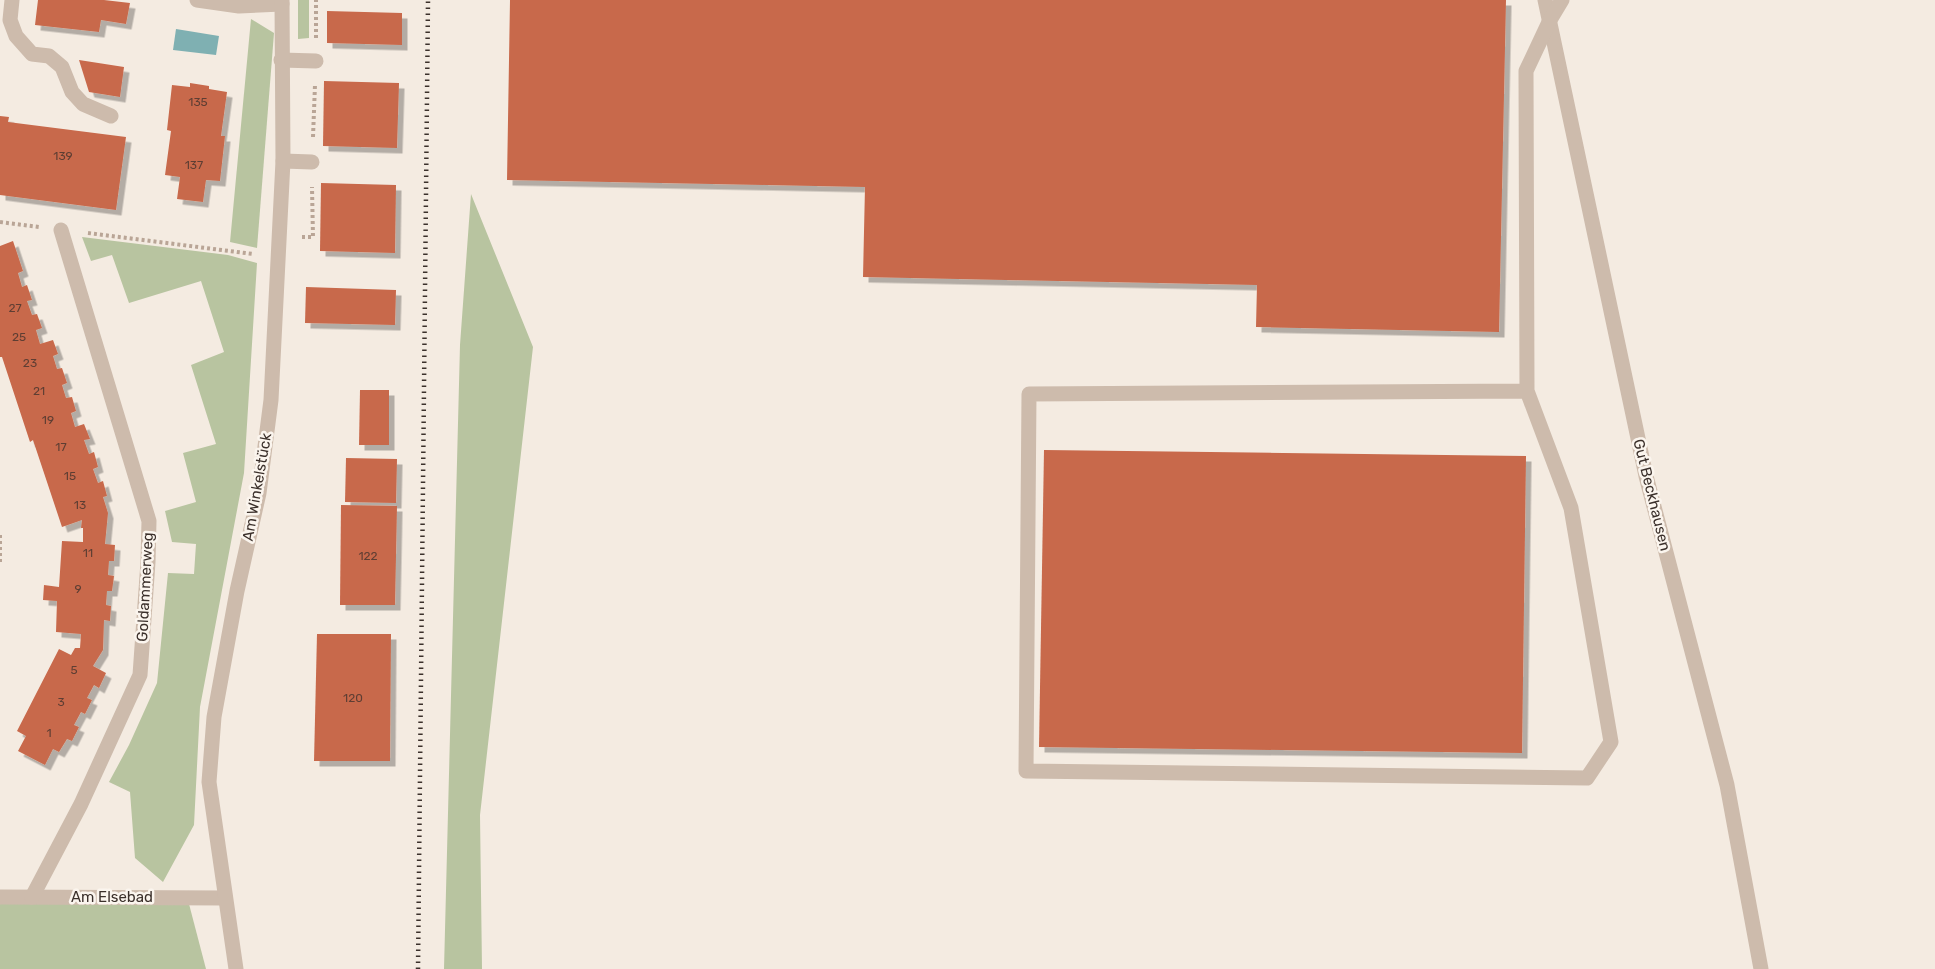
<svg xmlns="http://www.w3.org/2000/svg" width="1935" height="969" font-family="Rubik,sans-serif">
<defs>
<filter id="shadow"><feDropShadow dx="5.5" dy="5.5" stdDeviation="0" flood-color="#0004"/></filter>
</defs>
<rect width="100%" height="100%" fill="#f4ebe1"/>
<g fill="#b8c4a0">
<path d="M 298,0 L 309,0 L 309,38 L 298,39 Z"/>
<path d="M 251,19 L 274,33 L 257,248 L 230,242 Z"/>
<path d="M 471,194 L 533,347 L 480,815 L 482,969 L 444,969 L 460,345 Z"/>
<path d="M 82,237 L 228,255 L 257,263 L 244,473 L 200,707 L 194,825 L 163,882 L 135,858 L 130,792 L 109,782 L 129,745 L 157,683 L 168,573 L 194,574 L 196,544 L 172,542 L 165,511 L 196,502 L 183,453 L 216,444 L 191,365 L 224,352 L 201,281 L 129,303 L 112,255 L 91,261 Z"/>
<path d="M 0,904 L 189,904 L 206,969 L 0,969 Z"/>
</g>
<path fill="#7fb0b2" d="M 176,29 L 219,36 L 216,55 L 173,50 Z"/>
<g fill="#c8694b" filter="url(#shadow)">
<path d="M 38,0 L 104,0 L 130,3 L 126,24 L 101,20 L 99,32 L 35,25 Z"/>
<path d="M 510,0 L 1506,0 L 1499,332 L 1256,327 L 1257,285 L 863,277 L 865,187 L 507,180 Z"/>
<path d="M 327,11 L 402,13 L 402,45 L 327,43 Z"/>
<path d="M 79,60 L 124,67 L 120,97 L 89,92 Z"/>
<path d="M 324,81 L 399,83 L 397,148 L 323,146 Z"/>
<path d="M 190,83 L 209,86 L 209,89 L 227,92 L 221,136 L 225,136 L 220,181 L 206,180 L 203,202 L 177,199 L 180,177 L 165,175 L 171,131 L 167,130 L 172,85 L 190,87 Z"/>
<path d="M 0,116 L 9,117 L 8,122 L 126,137 L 116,210 L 0,195 Z"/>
<path d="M 321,183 L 396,185 L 395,253 L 320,251 Z"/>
<path d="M 13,241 L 23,271 L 18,273 L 22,287 L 27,285 L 32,300 L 27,301 L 32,315 L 37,314 L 42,328 L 36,330 L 40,344 L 53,340 L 58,354 L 53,356 L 57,369 L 62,368 L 67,383 L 62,385 L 66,398 L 72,397 L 76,411 L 71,413 L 75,427 L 84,424 L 90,439 L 84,440 L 89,454 L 94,452 L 98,467 L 93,469 L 98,483 L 103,481 L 107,496 L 103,497 L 108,513 L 105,544 L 115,545 L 114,561 L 109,561 L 108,575 L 114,576 L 112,591 L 107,591 L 106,605 L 111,606 L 110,621 L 104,620 L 103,650 L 93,666 L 106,673 L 99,688 L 94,685 L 87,698 L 92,700 L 85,714 L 81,712 L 74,725 L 79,727 L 72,741 L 67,739 L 59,752 L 53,749 L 45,765 L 18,751 L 26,736 L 17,731 L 59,649 L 71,655 L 75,648 L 80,648 L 81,634 L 56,632 L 57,601 L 43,600 L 44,585 L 59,587 L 62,541 L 83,542 L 83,528 L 81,528 L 82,520 L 62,527 L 33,440 L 30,442 L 2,357 L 0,357 L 0,246 Z"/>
<path d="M 306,287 L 396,290 L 395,325 L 305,323 Z"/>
<path d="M 360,390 L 389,390 L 389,445 L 359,445 Z"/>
<path d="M 1044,450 L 1526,456 L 1522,753 L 1039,747 Z"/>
<path d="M 346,458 L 397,459 L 396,503 L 345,502 Z"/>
<path d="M 341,505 L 397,506 L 395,605 L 340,605 Z"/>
<path d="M 317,634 L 391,634 L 390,761 L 314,761 Z"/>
</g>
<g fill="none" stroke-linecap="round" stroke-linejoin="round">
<g stroke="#b9a596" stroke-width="4" stroke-dasharray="3 3" stroke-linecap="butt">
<path d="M 316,38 L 316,0"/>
<path d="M 313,137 L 315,85"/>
<path d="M 0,222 L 39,227"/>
<path d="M 88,233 L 253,254"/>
<path d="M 302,237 L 313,237 L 312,187"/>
<path d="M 0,535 L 0,564"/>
</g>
<g stroke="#cdbbac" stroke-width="15">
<path d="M 12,0 L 10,20 L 16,36 L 32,54 L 49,56 L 62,67 L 72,92 L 83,104 L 111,116"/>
<path d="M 197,0 L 239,6 L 282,4"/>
<path d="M 1545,0 L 1646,476 L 1727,785 L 1761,969"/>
<path d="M 281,60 L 316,61"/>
<path d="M 283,161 L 312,162"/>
<path d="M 1527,391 L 1571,508 L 1611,742 L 1587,778 L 1026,771 L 1029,394 L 1527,391 L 1526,71 L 1550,20 L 1562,0"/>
<path d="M 0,897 L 225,898"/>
<path d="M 32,897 L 81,804 L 140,675 L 148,562 L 149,521 L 61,230"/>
<path d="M 236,969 L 209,782 L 214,717 L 237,591 L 259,493 L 271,400 L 283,161 L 282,0"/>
</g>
<path stroke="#3b302b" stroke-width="4.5" stroke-dasharray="1.5 4.5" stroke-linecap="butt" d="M 418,969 L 428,0"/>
</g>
<g text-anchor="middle" stroke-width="5" stroke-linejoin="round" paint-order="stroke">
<g font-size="12" fill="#5e3e33">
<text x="198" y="106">135</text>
<text x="63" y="160">139</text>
<text x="194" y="169">137</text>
<text x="15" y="312">27</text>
<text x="19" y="341">25</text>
<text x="30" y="367">23</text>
<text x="39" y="395">21</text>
<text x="48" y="424">19</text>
<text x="61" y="451">17</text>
<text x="70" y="480">15</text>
<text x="80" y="509">13</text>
<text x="88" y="557">11</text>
<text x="368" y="560">122</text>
<text x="78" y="593">9</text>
<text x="74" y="674">5</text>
<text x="353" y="702">120</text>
<text x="61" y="706">3</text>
<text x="49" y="737">1</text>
</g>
<g font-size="15" fill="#3b302b" stroke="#fbf5ee">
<text transform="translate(257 487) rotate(-80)" y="5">Am Winkelstück</text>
<text transform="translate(1652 495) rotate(76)" y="5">Gut Beckhausen</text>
<text transform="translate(145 587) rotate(-87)" y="5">Goldammerweg</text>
<text x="112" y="902">Am Elsebad</text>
</g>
</g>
</svg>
